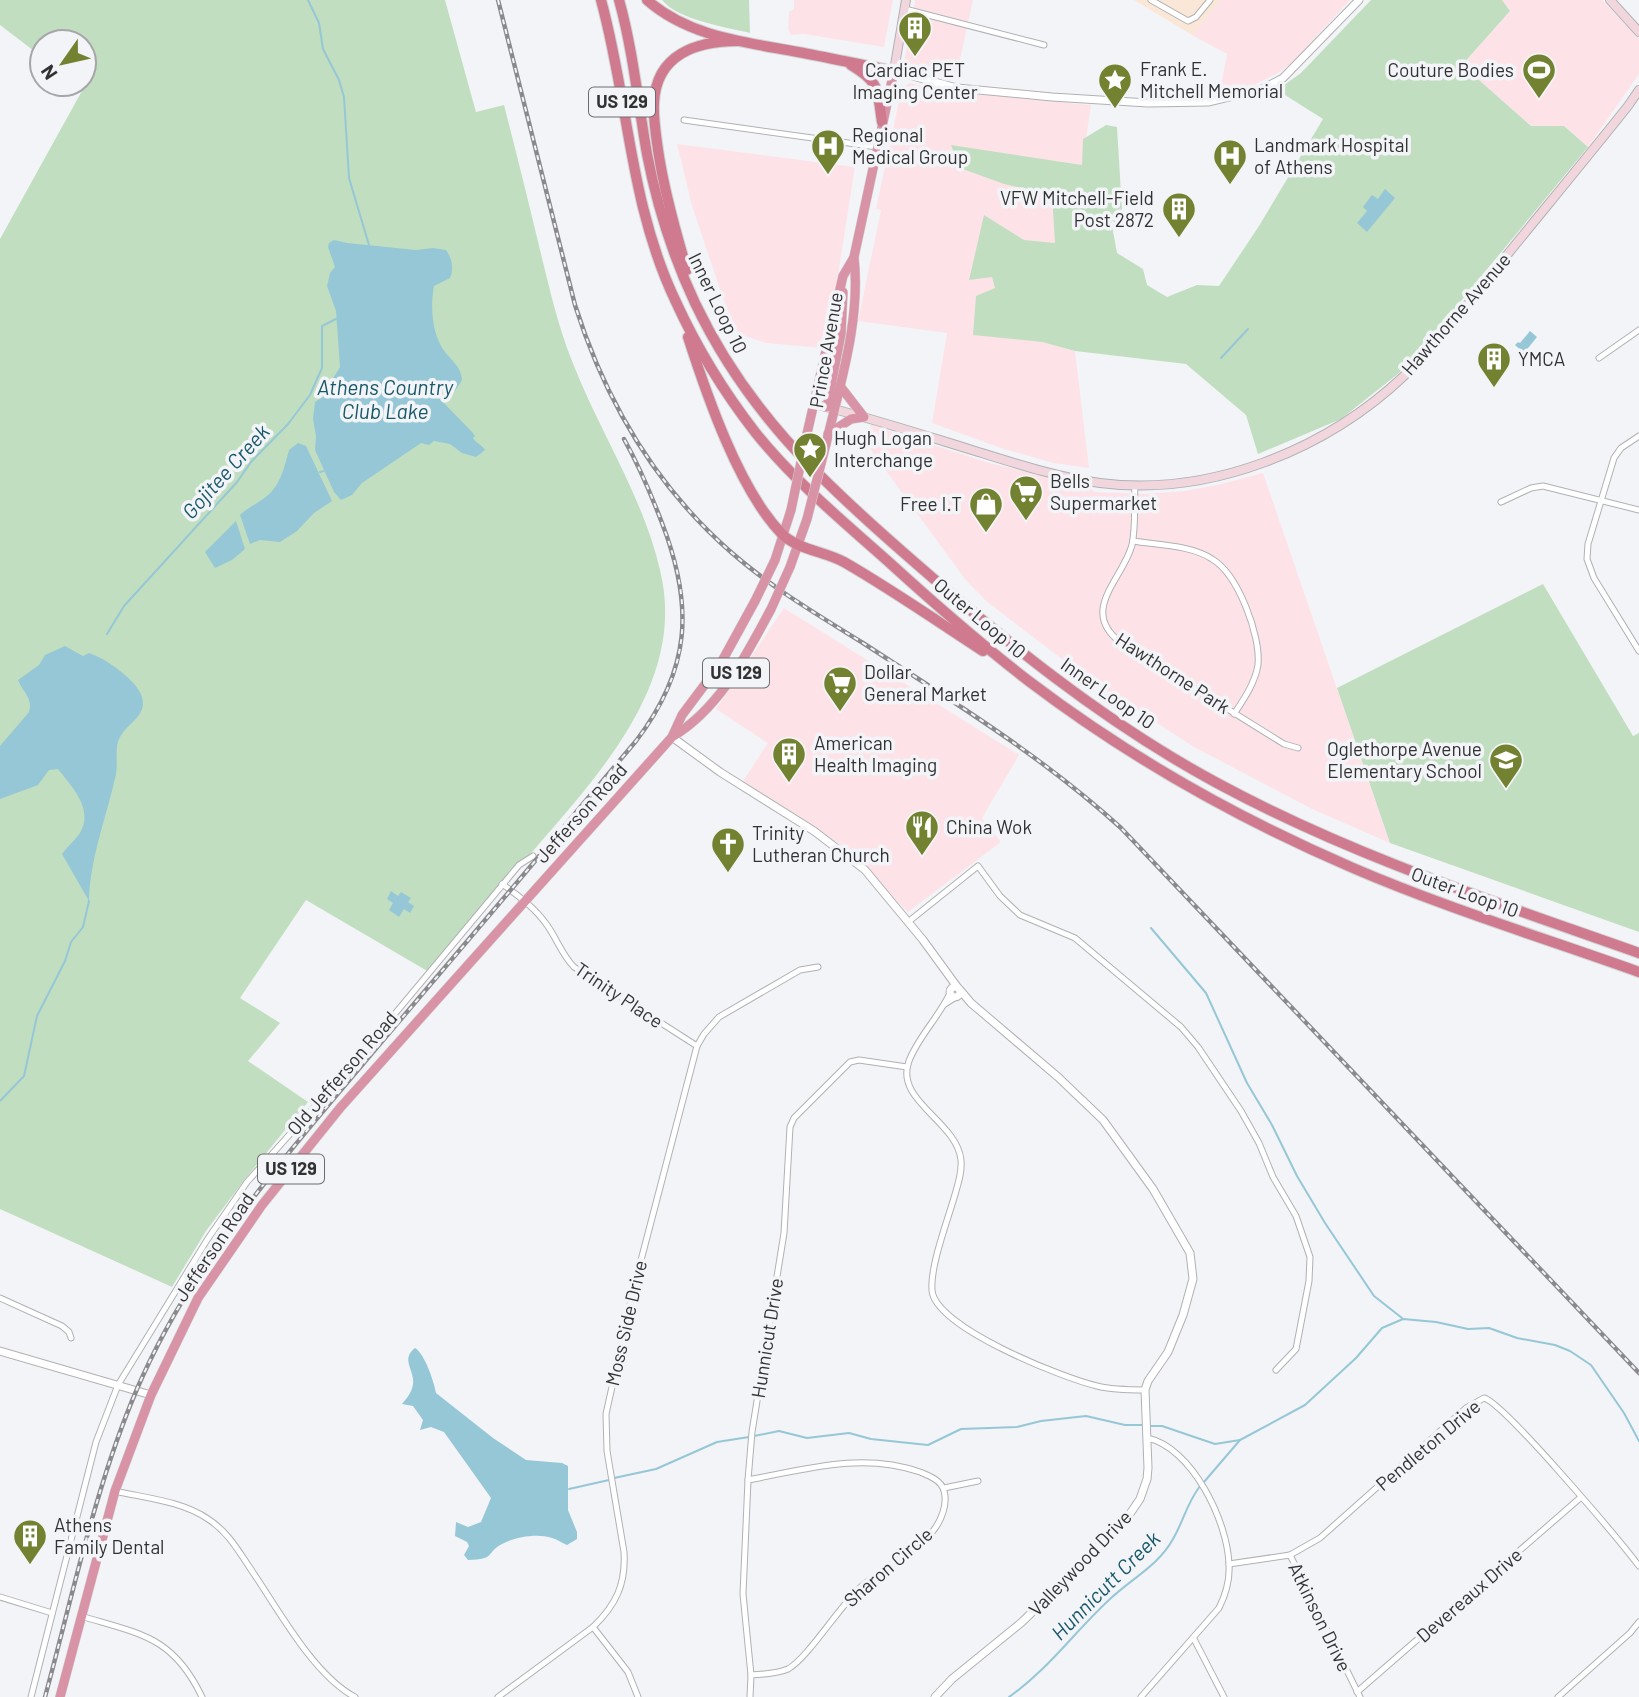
<svg xmlns="http://www.w3.org/2000/svg" width="1639" height="1697" font-family="Barlow,sans-serif">
<rect width="100%" height="100%" fill="#f3f4f8"/>
<g fill="#fde3e8">
<path d="M 794,0 L 893,0 L 884,47 L 804,34 L 791,35 L 788,29 L 789,12 L 794,9 Z"/>
<path d="M 915,0 L 973,0 L 956,78 L 903,68 Z"/>
<path d="M 1221,0 L 1350,0 L 1293,62 L 1280,72 L 1252,86 L 1220,91 L 1227,54 L 1192,35 Z"/>
<path d="M 1502,0 L 1602,0 L 1639,38 L 1639,74 L 1588,147 L 1564,126 L 1531,126 L 1462,65 L 1510,11 Z"/>
<path d="M 910,83 L 943,90 L 1091,105 L 1081,172 L 1042,342 L 1075,351 L 1089,468 L 1053,463 L 1001,448 L 932,423 L 947,333 L 858,321 L 881,210 L 876,209 L 902,87 Z"/>
<path d="M 677,144 L 855,167 L 832,313 L 823,348 L 766,343 L 738,334 L 723,298 L 692,206 Z"/>
<path d="M 871,425 L 993,464 L 1087,486 L 1095,492 L 1146,494 L 1184,491 L 1218,485 L 1263,473 L 1390,843 L 1312,809 L 1194,747 L 1080,673 L 986,601 L 965,579 L 862,438 Z"/>
<path d="M 784,608 L 1019,755 L 982,818 L 1001,842 L 908,912 L 840,844 L 743,781 L 768,743 L 716,709 Z"/>
</g>
<path fill="#fae7d7" d="M 1134,0 L 1221,0 L 1192,35 Z"/>
<g fill="#c1dfc0">
<path d="M 0,0 L 445,0 L 476,112 L 504,105 C 517,155 529,204 541,254 C 550,290 558,326 572,361 C 599,431 643,496 660,570 C 689,687 590,783 522,864 C 491,900 462,940 429,972 L 306,900 L 240,998 L 280,1023 L 248,1061 L 308,1102 L 245,1179 L 206,1231 L 172,1287 L 0,1209 L 0,239 L 83,89 L 77,84 L 84,84 L 84,42 L 42,42 L 42,57 L 0,25 Z"/>
<path d="M 662,0 L 749,0 L 750,33 C 726,27 678,20 662,0 Z"/>
<path d="M 1371,0 L 1502,0 L 1510,11 L 1462,65 L 1531,126 L 1564,126 L 1588,147 L 1428,341 L 1399,373 L 1341,419 L 1258,454 L 1246,415 L 1186,364 L 1075,351 L 1042,342 L 973,335 L 976,296 L 995,288 L 992,277 L 969,280 L 984,215 L 1024,240 L 1055,243 L 1052,195 L 1004,184 L 960,168 L 951,145 L 1082,165 L 1083,139 L 1106,125 L 1117,127 L 1123,227 L 1111,220 L 1117,253 L 1143,269 L 1147,285 L 1167,297 L 1197,285 L 1219,286 L 1259,226 L 1323,119 L 1277,90 L 1301,73 Z"/>
<path d="M 1543,584 L 1633,736 L 1639,733 L 1639,932 L 1390,843 L 1337,688 Z"/>
</g>
<g fill="#96c7d6">
<path d="M 1385,189 L 1395,198 L 1367,232 L 1357,223 L 1367,211 L 1363,207 L 1372,195 L 1378,199 Z"/>
<path d="M 334,240 L 347,243 L 416,250 L 433,248 L 446,250 C 452,258 454,269 450,278 L 434,286 C 430,307 432,335 445,352 C 453,362 461,367 462,380 L 455,391 L 444,390 L 440,393 L 439,398 L 472,432 L 475,436 L 473,438 C 476,443 481,444 485,450 L 476,457 L 462,453 L 450,444 L 434,441 L 429,445 L 421,443 L 362,483 L 352,495 L 341,500 L 334,492 L 315,450 L 316,436 L 313,419 L 315,402 L 329,393 L 332,380 L 340,367 L 336,311 L 327,286 L 330,273 L 335,267 L 328,247 L 329,243 Z"/>
<path d="M 1530,331 L 1537,337 L 1524,353 L 1515,345 L 1518,342 L 1520,343 Z"/>
<path d="M 298,443 L 306,446 L 332,501 L 314,513 L 297,531 L 280,542 L 260,540 L 250,544 L 240,515 C 247,508 255,505 263,499 C 280,488 284,468 289,450 Z"/>
<path d="M 236,521 L 245,549 L 232,560 L 215,568 L 205,552 Z"/>
<path d="M 65,646 L 83,656 L 89,653 C 105,658 137,680 142,697 C 148,718 123,724 118,742 C 115,752 118,763 116,774 C 107,816 90,857 89,901 L 62,854 C 67,847 75,840 80,833 C 94,809 72,787 58,769 L 49,770 L 38,785 L 0,799 L 0,746 L 29,712 C 33,697 23,693 18,680 L 39,665 L 45,655 Z"/>
<path d="M 391,891 L 398,896 L 401,892 L 411,898 L 408,902 L 414,906 L 410,913 L 404,909 L 399,917 L 389,910 L 393,903 L 387,899 Z"/>
<path d="M 415,1348 C 425,1354 434,1382 436,1393 L 493,1438 L 526,1460 L 562,1463 L 568,1466 L 568,1510 L 577,1532 L 577,1539 L 567,1545 C 562,1543 557,1539 552,1538 C 537,1533 515,1537 502,1544 C 484,1554 497,1559 468,1560 L 464,1555 L 469,1546 L 467,1542 L 455,1536 L 456,1522 L 468,1527 L 481,1522 L 491,1498 L 444,1432 L 431,1427 L 420,1430 L 423,1420 L 413,1406 L 402,1404 C 407,1398 412,1392 413,1384 C 415,1370 400,1360 415,1348 Z"/>
</g>
<g fill="none" stroke-linecap="round" stroke-linejoin="round">
<g stroke="#96c7d6" stroke-width="2">
<path d="M 308,0 L 319,23 L 323,49 L 339,80 L 344,97 L 349,178 L 369,245"/>
<path d="M 1221,358 L 1248,329"/>
<path d="M 320,472 L 324,471"/>
<path d="M 107,634 L 124,606 L 237,482 L 251,462 L 288,424 L 310,395 L 322,368 L 322,326 L 336,319"/>
<path d="M 1151,928 L 1206,993 L 1247,1083 L 1272,1125 L 1297,1176 L 1325,1223 L 1374,1296 L 1402,1318"/>
<path d="M 0,1101 L 24,1076 L 37,1016 L 65,961 L 71,942 L 83,927 L 89,901"/>
<path d="M 1148,1426 L 1162,1426 L 1215,1444 L 1240,1440"/>
<path d="M 754,1436 L 779,1431 L 807,1438 L 849,1433 L 871,1439 L 928,1445 L 961,1429 L 1017,1427 L 1041,1421 L 1086,1416 L 1125,1425 L 1142,1425"/>
<path d="M 614,1478 L 656,1469 L 717,1442 L 749,1437"/>
<path d="M 1204,1482 L 1240,1440 L 1305,1405 L 1356,1358 L 1382,1328 L 1403,1319 L 1436,1322 L 1468,1329 L 1489,1328 L 1517,1338 L 1555,1345 L 1570,1351 L 1591,1365 L 1624,1413 L 1639,1441"/>
<path d="M 569,1489 L 609,1480"/>
<path d="M 1009,1697 C 1049,1669 1075,1631 1110,1599 C 1131,1579 1159,1565 1173,1539 C 1184,1520 1186,1505 1200,1486"/>
</g>
<g stroke="#b0b1b4" stroke-width="7">
<g id="minor">
<path d="M 1151,0 L 1188,21 L 1196,17 L 1210,0"/>
<path d="M 905,9 L 1044,45"/>
<path d="M 684,120 L 877,147"/>
<path d="M 1599,358 L 1639,330"/>
<path d="M 1639,436 L 1621,448 L 1614,458 L 1588,544 L 1587,559 L 1594,578 L 1639,651"/>
<path d="M 1135,485 C 1134,504 1136,526 1132,545 C 1123,579 1079,610 1120,642 L 1284,744 L 1298,748"/>
<path d="M 1501,502 L 1531,488 L 1543,486 L 1639,510"/>
<path d="M 1133,541 C 1157,545 1191,545 1212,559 C 1238,574 1261,636 1258,665 C 1255,683 1244,699 1234,714"/>
<path d="M 502,884 C 519,896 535,908 547,925 C 557,939 562,955 574,967 L 697,1046"/>
<path d="M 908,922 L 978,866 L 1000,896 L 1020,915 L 1075,938 L 1181,1027 L 1198,1047 L 1241,1111 L 1259,1143 L 1273,1177 L 1296,1216 L 1310,1257 L 1309,1281 L 1296,1349 L 1276,1370"/>
<path d="M 950,993 C 939,1017 918,1037 909,1061 C 894,1101 957,1121 961,1160 C 962,1171 959,1181 956,1191 C 949,1217 930,1265 932,1290 C 934,1327 1063,1378 1097,1386 C 1113,1390 1129,1390 1145,1390"/>
<path d="M 945,1004 L 956,997"/>
<path d="M 0,1298 L 62,1326 L 69,1332 L 71,1338"/>
<path d="M 748,1480 C 807,1469 862,1452 920,1472 C 930,1476 942,1481 944,1491 C 948,1504 941,1521 933,1531 C 915,1553 884,1567 862,1586 C 840,1605 808,1658 788,1669 C 777,1674 763,1674 751,1675"/>
<path d="M 944,1488 L 978,1481"/>
<path d="M 115,1491 C 145,1498 182,1501 208,1519 C 227,1531 238,1550 250,1568 C 277,1607 313,1675 355,1697"/>
<path d="M 1290,1555 L 1320,1538 L 1466,1408 L 1484,1398 C 1504,1403 1620,1541 1639,1566"/>
<path d="M 1229,1564 L 1290,1555 L 1360,1697"/>
<path d="M 0,1597 L 52,1613"/>
<path d="M 81,1616 C 140,1634 173,1636 202,1697"/>
<path d="M 593,1627 L 628,1672 L 638,1697"/>
<path d="M 1194,1639 L 1224,1697"/>
<path d="M 1357,1692 L 1580,1498"/>
<path d="M 31,1697 L 96,1442 L 118,1385 L 207,1240 L 247,1182 L 358,1058 L 519,865 L 533,856"/>
<path d="M 498,1697 L 593,1627 C 616,1605 626,1584 624,1552 L 607,1451 L 606,1414 L 634,1287 L 697,1046 L 704,1034 L 719,1017 L 800,970 L 818,967"/>
<path d="M 750,1697 L 751,1675 L 743,1594 L 748,1480 L 752,1432 L 784,1233 L 790,1127 L 794,1118 L 850,1062 L 859,1060 L 907,1067"/>
<path d="M 1141,1697 L 1219,1608 C 1226,1594 1230,1580 1229,1565 C 1228,1522 1192,1447 1147,1438"/>
<path d="M 1558,1697 L 1630,1633 L 1639,1622"/>
</g>
</g>
<g stroke="#b0b1b4" stroke-width="9">
<g id="tertiary">
<path d="M 894,71 L 957,88 L 1052,97 L 1148,103 L 1208,102 L 1262,89 L 1283,78 L 1359,0"/>
<path d="M 672,737 L 720,772 L 814,831 L 865,870 L 923,940 L 958,988"/>
<circle cx="955" cy="992" r="5"/>
<path d="M 0,1351 L 151,1395"/>
<path d="M 935,1697 L 952,1679 L 1022,1622 L 1125,1521 L 1140,1499 L 1147,1479 L 1148,1468 L 1145,1390 L 1148,1381 L 1168,1352 L 1183,1315 L 1193,1279 L 1190,1253 L 1153,1189 L 1103,1120 L 1058,1077 L 971,1003 L 960,990"/>
</g>
</g>
<g stroke="#b0b1b4" stroke-width="10">
<g id="secondary">
<path d="M 1610,0 L 1639,32"/>
<path d="M 894,71 L 906,0"/>
<path d="M 814,404 C 868,417 920,434 972,450 C 1014,463 1056,477 1100,483 C 1210,497 1326,450 1405,375 C 1439,343 1468,303 1498,266 C 1541,213 1585,160 1628,106 L 1639,90"/>
</g>
</g>
<g stroke="#d2d2d2" stroke-width="10">
<g id="trunk">
<path d="M 827,407 L 841,334 L 843,292"/>
<path d="M 828,434 L 851,419 L 864,417 L 840,386"/>
<path d="M 806,438 L 843,276 L 853,259"/>
<path d="M 826,444 C 840,384 861,320 854,257 L 894,71"/>
<path d="M 775,560 L 791,510"/>
<path d="M 790,567 L 807,519"/>
<path d="M 672,737 L 682,715 L 721,663 L 755,601"/>
<path d="M 60,1697 L 115,1491 L 151,1395 L 198,1298 L 262,1205 L 340,1108 L 672,737 C 720,708 745,657 771,609"/>
</g>
</g>
<g stroke="#d2d2d2" stroke-width="12">
<g id="motorway">
<path d="M 601,0 C 629,102 629,204 676,302 C 697,348 724,392 755,432 C 794,481 844,522 891,564 C 936,605 982,645 1030,682 C 1129,757 1239,819 1353,868 C 1446,908 1544,938 1639,972"/>
<path d="M 619,0 C 633,50 638,103 647,154 C 657,206 673,256 695,303 C 746,410 817,477 904,553 C 1002,639 1102,721 1217,783 C 1352,856 1495,902 1639,953"/>
<path d="M 647,0 C 689,37 745,42 798,52 C 830,58 862,65 894,71"/>
<path d="M 851,65 C 881,83 877,90 882,122"/>
<path d="M 687,270 C 675,230 664,191 658,150 C 656,135 653,118 654,103 C 656,54 697,41 738,41"/>
<path d="M 688,337 C 707,396 739,489 781,533 C 797,550 824,551 844,562 C 891,589 937,621 983,651"/>
</g>
</g>
<use href="#minor" stroke="#fff" stroke-width="5"/>
<use href="#tertiary" stroke="#fff" stroke-width="7"/>
<use href="#secondary" stroke="#f1d7dd" stroke-width="8"/>
<use href="#trunk" stroke="#d894a6" stroke-width="9"/>
<use href="#motorway" stroke="#cf7a8f" stroke-width="10"/>
<g stroke="#8a8a8d" stroke-width="4.5">
<g id="rail">
<path d="M 498,0 L 575,305 C 605,400 656,487 732,553 C 772,588 818,615 863,643 C 952,701 1042,756 1121,828 L 1639,1373"/>
<path d="M 45,1697 C 73,1594 95,1487 137,1389 C 192,1261 284,1158 373,1052 C 461,949 549,845 636,741 C 691,669 694,606 662,523 C 651,494 639,466 624,439"/>
</g>
</g>
<use href="#rail" stroke="#f3f4f8" stroke-width="2" stroke-dasharray="5" stroke-linecap="butt"/>
<g stroke="#d2d2d2" stroke-width="10" stroke-linecap="butt">
<g id="trunk-bridge">
<path d="M 791,510 L 806,438"/>
<path d="M 807,519 L 826,444"/>
<path d="M 755,601 L 775,560"/>
<path d="M 771,609 L 790,567"/>
</g>
</g>
<use href="#trunk-bridge" stroke="#d894a6" stroke-width="9"/>
</g>
<defs>
<g id="building-pin" transform="scale(1.75)"><path d="M0 17L-7.5 6A9.5 9.5 0 1 1 7.5 6Z" fill="#738230" stroke="#f3f4f8"/><path d="M-4-6H4V6H1V3H-1V6H-4ZM-2.5-4.3h1.7v1.8h-1.7ZM.8-4.3h1.7v1.8H.8ZM-2.5-1h1.7V.8h-1.7ZM.8-1h1.7V.8H.8Z" fill="#fff"/></g>
<g id="stadium-pin" transform="scale(1.75)"><path d="M0 17L-7.5 6A9.5 9.5 0 1 1 7.5 6Z" fill="#738230" stroke="#f3f4f8"/><path d="M0-5a6.5 5 0 1 0 0 10a6.5 5 0 1 0 0-10ZM-3.5-1.8h7v3.6h-7Z" fill="#fff"/></g>
<g id="sight-pin" transform="scale(1.75)"><path d="M0 17L-7.5 6A9.5 9.5 0 1 1 7.5 6Z" fill="#738230" stroke="#f3f4f8"/><path d="M0-6L1.8-2.2L6-1.7L2.9 1.2L3.7 5.4L0 3.3L-3.7 5.4L-2.9 1.2L-6-1.7L-1.8-2.2Z" fill="#fff"/></g>
<g id="hospital-pin" transform="scale(1.75)"><path d="M0 17L-7.5 6A9.5 9.5 0 1 1 7.5 6Z" fill="#738230" stroke="#f3f4f8"/><path d="M-5-5h3v3.5h4V-5h3V5h-3V1.5h-4V5h-3Z" fill="#fff"/></g>
<g id="supermarket-pin" transform="scale(1.75)"><path d="M0 17L-7.5 6A9.5 9.5 0 1 1 7.5 6Z" fill="#738230" stroke="#f3f4f8"/><path d="M-6-5.5h2.5l.6 2H6L4.5 2H-2.5L-4.4-4H-6ZM-1.5 3.2a1.3 1.3 0 1 0 .1 0ZM3 3.2a1.3 1.3 0 1 0 .1 0Z" fill="#fff"/></g>
<g id="shop-pin" transform="scale(1.75)"><path d="M0 17L-7.5 6A9.5 9.5 0 1 1 7.5 6Z" fill="#738230" stroke="#f3f4f8"/><path d="M-5-2.5h2.3a2.7 3.5 0 0 1 5.4 0H5L5.5 6h-11ZM-1.5-2.5h3a1.5 2.3 0 0 0-3 0Z" fill="#fff"/></g>
<g id="school-pin" transform="scale(1.75)"><path d="M0 17L-7.5 6A9.5 9.5 0 1 1 7.5 6Z" fill="#738230" stroke="#f3f4f8"/><path d="M0-5L7-2L0 1L-7-2ZM-4 1L0 2.5L4 1V4Q0 6-4 4Z" fill="#fff"/></g>
<g id="restaurant-pin" transform="scale(1.75)"><path d="M0 17L-7.5 6A9.5 9.5 0 1 1 7.5 6Z" fill="#738230" stroke="#f3f4f8"/><path d="M-5-6h1v4h1v-4h1v4h1v-4h1v5L-1.5 .5V6h-2V.5L-5-1ZM5-6V6H3V1.5H1.5Q1.5-4 5-6Z" fill="#fff"/></g>
<g id="church-pin" transform="scale(1.75)"><path d="M0 17L-7.5 6A9.5 9.5 0 1 1 7.5 6Z" fill="#738230" stroke="#f3f4f8"/><path d="M-1.2-6h2.4v3.5h3.3v2.4h-3.3V6h-2.4V-.1h-3.3v-2.4h3.3Z" fill="#fff"/></g>
</defs>
<g fill-rule="evenodd">
<use href="#building-pin" x="915" y="28"/>
<use href="#stadium-pin" x="1539" y="70"/>
<use href="#sight-pin" x="1115" y="80"/>
<use href="#hospital-pin" x="828" y="146"/>
<use href="#hospital-pin" x="1230" y="156"/>
<use href="#building-pin" x="1179" y="209"/>
<use href="#building-pin" x="1494" y="359"/>
<use href="#sight-pin" x="810" y="449"/>
<use href="#supermarket-pin" x="1026" y="492"/>
<use href="#shop-pin" x="986" y="504"/>
<use href="#supermarket-pin" x="840" y="683"/>
<use href="#building-pin" x="789" y="754"/>
<use href="#school-pin" x="1506" y="760"/>
<use href="#restaurant-pin" x="922" y="827"/>
<use href="#church-pin" x="728" y="844"/>
<use href="#building-pin" x="30" y="1536"/>
</g>
<g text-anchor="middle" stroke-width="7" stroke-linejoin="round" paint-order="stroke">
<g fill="#f3f4f8" stroke="#6c6c6e" stroke-width="2">
<rect x="589" y="87.5" width="66" height="29" rx="5"/>
<rect x="703" y="658.5" width="66" height="29" rx="5"/>
<rect x="258" y="1154.5" width="66" height="29" rx="5"/>
</g>
<g font-size="18" font-weight="bold" fill="#323233">
<text x="622" y="108">US 129</text>
<text x="736" y="679">US 129</text>
<text x="291" y="1175">US 129</text>
</g>
<g font-size="19" fill="#323233" stroke="#f3f4f8" text-anchor="start">
<text x="1140" y="76">Frank E.<tspan x="1140" dy="22">Mitchell Memorial</tspan></text>
<text x="915" y="77" text-anchor="middle">Cardiac PET<tspan x="915" dy="22">Imaging Center</tspan></text>
<text x="1514" y="77" text-anchor="end">Couture Bodies</text>
<text x="852" y="142">Regional<tspan x="852" dy="22">Medical Group</tspan></text>
<text x="1254" y="152">Landmark Hospital<tspan x="1254" dy="22">of Athens</tspan></text>
<text x="1154" y="205" text-anchor="end">VFW Mitchell-Field<tspan x="1154" dy="22">Post 2872</tspan></text>
<text x="1518" y="366">YMCA</text>
<text x="834" y="445">Hugh Logan<tspan x="834" dy="22">Interchange</tspan></text>
<text x="1050" y="488">Bells<tspan x="1050" dy="22">Supermarket</tspan></text>
<text x="962" y="511" text-anchor="end">Free I.T</text>
<text x="864" y="679">Dollar<tspan x="864" dy="22">General Market</tspan></text>
<text x="814" y="750">American<tspan x="814" dy="22">Health Imaging</tspan></text>
<text x="1482" y="756" text-anchor="end">Oglethorpe Avenue<tspan x="1482" dy="22">Elementary School</tspan></text>
<text x="946" y="834">China Wok</text>
<text x="752" y="840">Trinity<tspan x="752" dy="22">Lutheran Church</tspan></text>
<text x="54" y="1532">Athens<tspan x="54" dy="22">Family Dental</tspan></text>
</g>
<g font-size="19" fill="#323233" stroke="#f3f4f8">
<text transform="translate(718 303) rotate(64)" y="7">Inner Loop 10</text>
<text transform="translate(1456 314) rotate(-49)" y="7">Hawthorne Avenue</text>
<text transform="translate(826 350) rotate(-80)" y="7">Prince Avenue</text>
<text transform="translate(980 618) rotate(40)" y="7">Outer Loop 10</text>
<text transform="translate(1173 673) rotate(33)" y="7">Hawthorne Park</text>
<text transform="translate(1108 693) rotate(35)" y="7">Inner Loop 10</text>
<text transform="translate(581 813) rotate(-48)" y="7">Jefferson Road</text>
<text transform="translate(1465 892) rotate(20)" y="7">Outer Loop 10</text>
<text transform="translate(619 995) rotate(34)" y="7">Trinity Place</text>
<text transform="translate(342 1073) rotate(-49)" y="7">Old Jefferson Road</text>
<text transform="translate(214 1247) rotate(-56)" y="7">Jefferson Road</text>
<text transform="translate(626 1323) rotate(-77)" y="7">Moss Side Drive</text>
<text transform="translate(767 1338) rotate(-81)" y="7">Hunnicut Drive</text>
<text transform="translate(1428 1445) rotate(-40)" y="7">Pendleton Drive</text>
<text transform="translate(1080 1563) rotate(-46)" y="7">Valleywood Drive</text>
<text transform="translate(888 1567) rotate(-41)" y="7">Sharon Circle</text>
<text transform="translate(1469 1595) rotate(-41)" y="7">Devereaux Drive</text>
<text transform="translate(1320 1617) rotate(64)" y="7">Atkinson Drive</text>
</g>
<g font-size="21" font-style="italic" fill="#175869" stroke="#f3f4f8">
<text x="385" y="395">Athens Country<tspan x="385" dy="24">Club Lake</tspan></text>
<text transform="translate(226 472) rotate(-48)" y="7">Gojitee Creek</text>
<text transform="translate(1106 1586) rotate(-45)" y="7">Hunnicutt Creek</text>
</g>
</g>
<g transform="translate(63 63) rotate(236)"><circle r="33" fill="#f3f4f8" stroke="#a6a6a9" stroke-width="2"/>
<path d="M0-5L12 26L0 18L-12 26Z" fill="#738230"/>
<text y="-10" font-size="19" font-weight="bold" text-anchor="middle" fill="#323233">N</text>
</g>
</svg>
